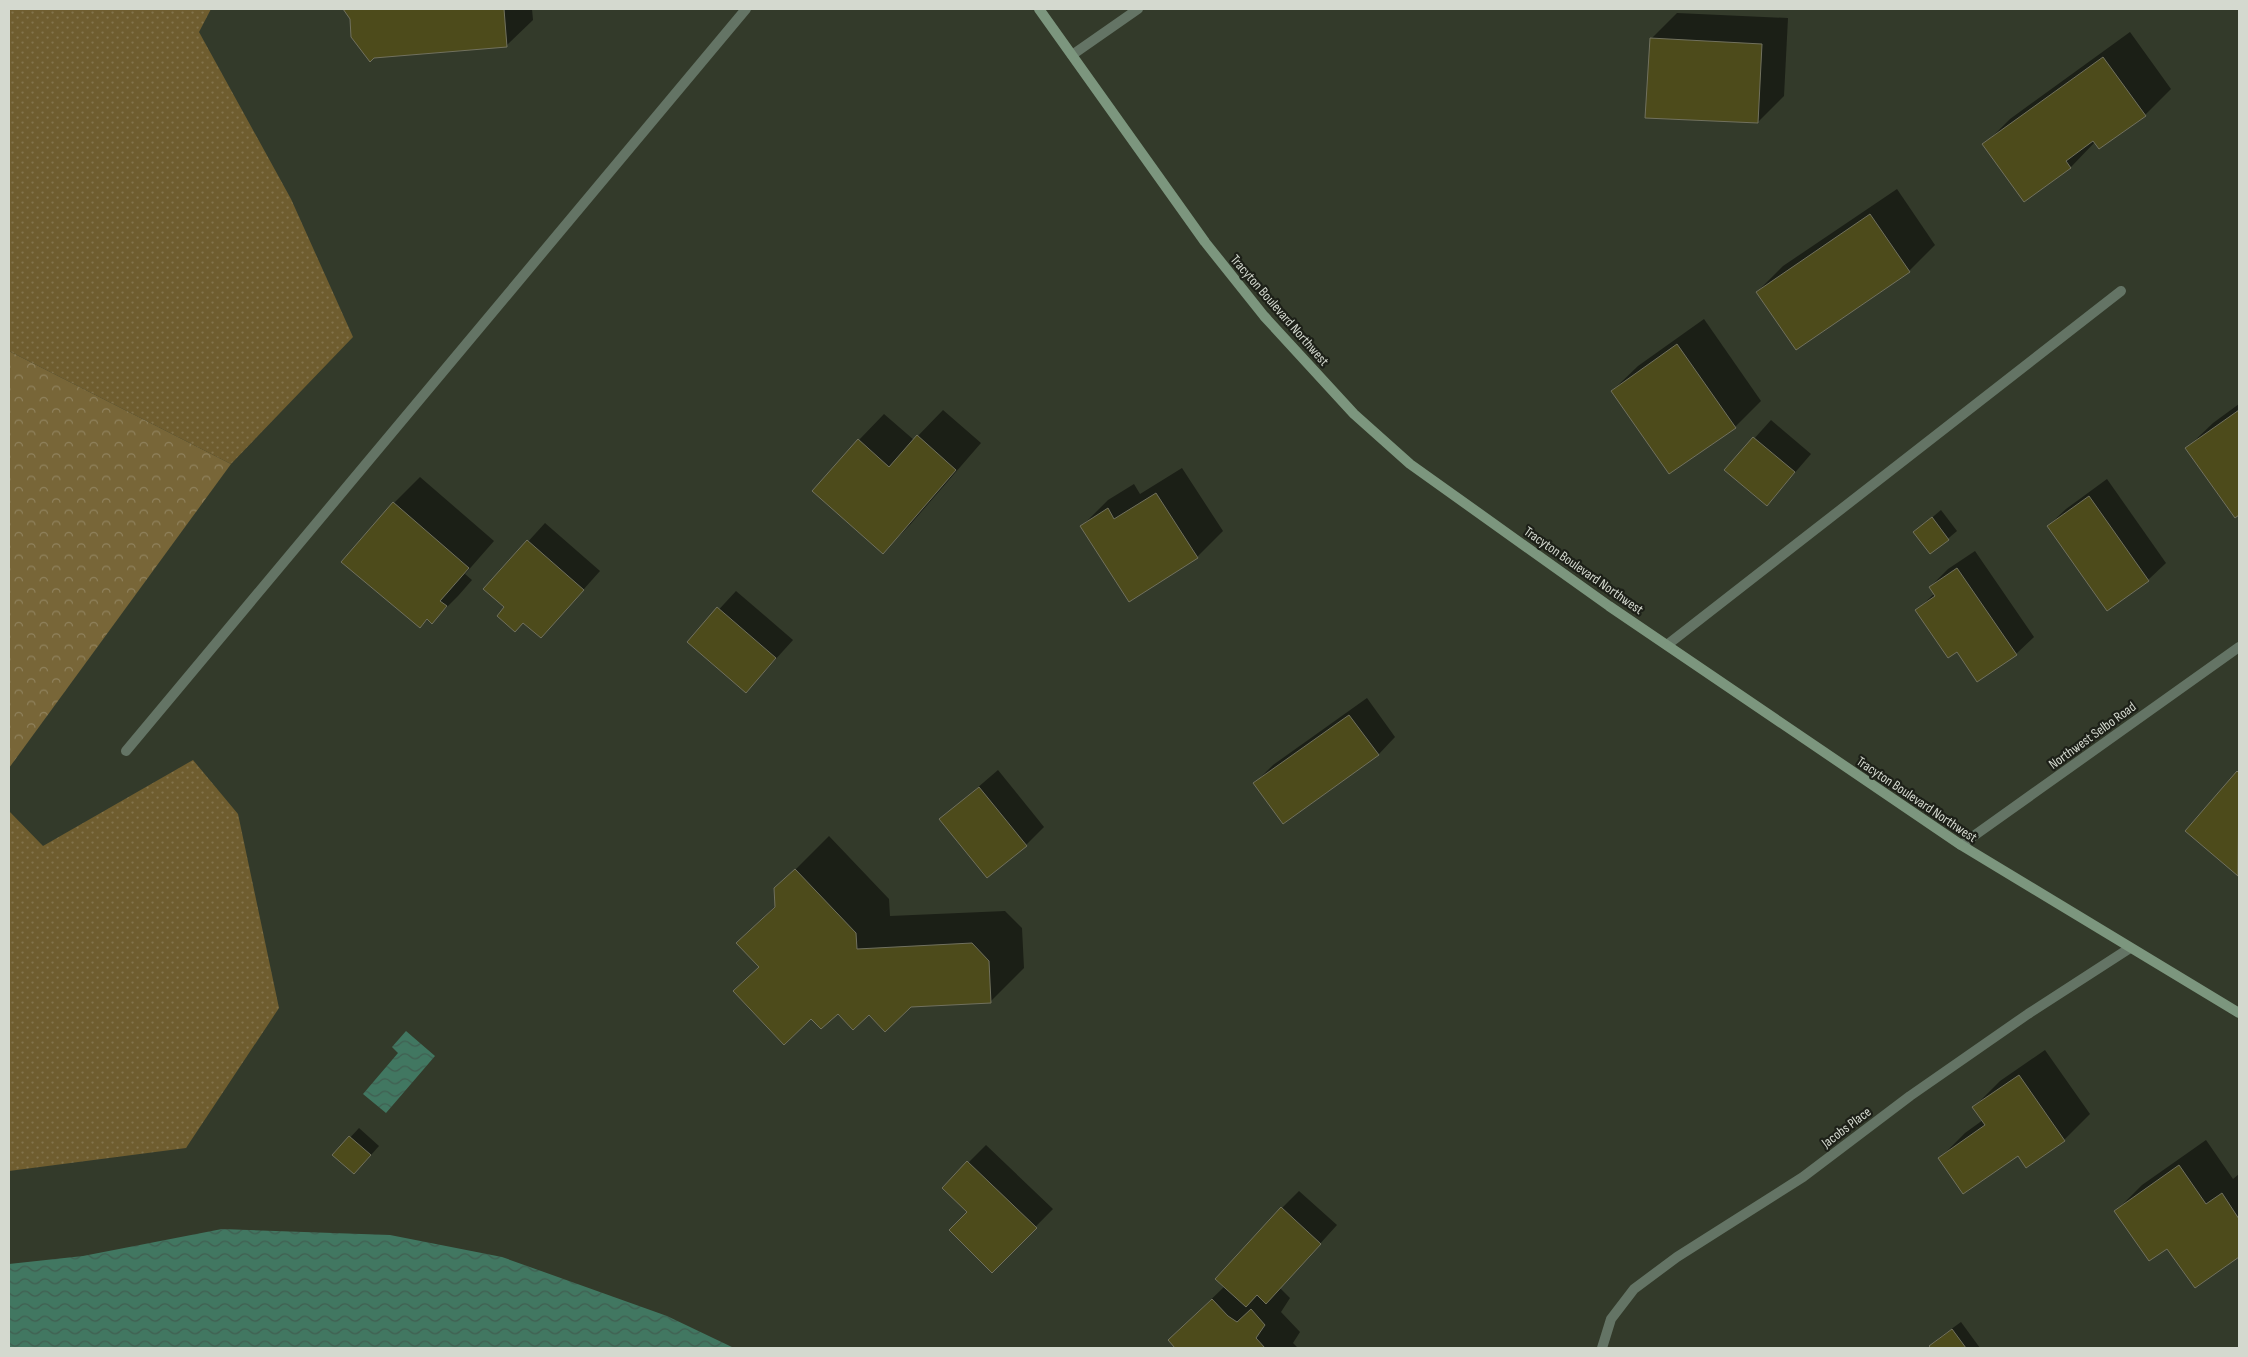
<svg xmlns="http://www.w3.org/2000/svg" width="2248" height="1357" font-family="'Sofia Sans Condensed',sans-serif">
<defs>
<pattern id="grass-dots" width="8" height="8" patternUnits="userSpaceOnUse" patternTransform="scale(1.25)"><rect width="8" height="8" fill="#6f5d2f"/><path d="M2 2h.1M6 6h.1" fill="none" stroke="#83744c" stroke-width="1.8" stroke-linecap="round"/></pattern>
<pattern id="forest-crowns" width="20" height="18" patternUnits="userSpaceOnUse" patternTransform="scale(1.25)"><rect width="20" height="18" fill="#786638"/><path d="M2 6a3 3 0 1 1 6 0M12 15a3 3 0 1 1 6 0" fill="none" stroke="#90825d"/></pattern>
<pattern id="water-waves" width="16" height="10" patternUnits="userSpaceOnUse" patternTransform="scale(1.25)"><rect width="16" height="10" fill="#417761"/><path d="M0 5q4-4 8 0t8 0" fill="none" stroke="#415f51"/></pattern>
</defs>
<rect width="100%" height="100%" fill="#333a2a"/>
<g fill="url(#grass-dots)">
<path d="M 9,9 L 211,9 L 199,32 L 291,199 L 353,337 L 231,464 L 9,351 Z"/>
<path d="M 193,760 L 238,814 L 279,1008 L 186,1148 L 9,1171 L 9,811 L 43,846 Z"/>
</g>
<path fill="url(#forest-crowns)" d="M 9,351 L 231,464 L 9,768 Z"/>
<g fill="url(#water-waves)">
<path d="M 406,1031 L 435,1056 L 386,1113 L 363,1094 L 398,1053 L 392,1047 Z"/>
<path d="M 222,1229 L 390,1235 L 502,1257 L 667,1316 L 734,1348 L 9,1348 L 9,1264 L 83,1256 Z"/>
</g>
<g fill="#0007">
<path d="M 344,9 L 532,9 L 533,20 L 507,45 L 351,19 Z"/>
<path d="M 1677,13 L 1788,18 L 1784,96 L 1758,122 L 1651,39 Z"/>
<path d="M 2130,32 L 2171,89 L 2145,115 L 2099,148 L 2095,142 L 2071,167 L 2024,200 L 1984,145 L 2010,119 Z"/>
<path d="M 1897,189 L 1935,245 L 1909,271 L 1757,292 L 1783,266 Z"/>
<path d="M 1704,319 L 1761,401 L 1735,427 L 1670,473 L 1612,391 L 1638,366 Z"/>
<path d="M 2239,404 L 2239,514 L 2235,516 L 2187,448 L 2213,423 Z"/>
<path d="M 943,410 L 981,443 L 909,526 L 883,552 L 859,440 L 884,414 L 914,440 Z"/>
<path d="M 1771,420 L 1811,454 L 1767,505 L 1726,470 Z"/>
<path d="M 1182,468 L 1223,531 L 1197,557 L 1082,526 L 1108,500 L 1134,484 L 1140,494 Z"/>
<path d="M 420,477 L 494,541 L 465,574 L 472,580 L 458,596 L 432,622 L 428,619 L 420,627 L 394,503 Z"/>
<path d="M 2107,479 L 2166,563 L 2148,580 L 2048,526 L 2066,509 Z"/>
<path d="M 1941,510 L 1957,531 L 1931,553 L 1915,532 Z"/>
<path d="M 545,523 L 600,571 L 541,637 L 485,589 Z"/>
<path d="M 1975,551 L 2034,637 L 2016,654 L 1957,650 L 1917,610 L 1935,593 L 1930,587 L 1948,569 Z"/>
<path d="M 736,591 L 793,640 L 746,692 L 689,642 Z"/>
<path d="M 1367,698 L 1395,737 L 1378,755 L 1255,783 L 1273,765 Z"/>
<path d="M 998,770 L 1044,827 L 1026,845 L 987,876 L 941,819 Z"/>
<path d="M 2239,770 L 2239,872 L 2238,874 L 2187,831 Z"/>
<path d="M 829,836 L 889,899 L 890,916 L 1005,911 L 1022,928 L 1024,968 L 991,1001 L 910,1006 L 869,1014 L 838,1012 L 811,1017 L 734,991 L 760,966 L 738,943 L 776,905 L 776,889 Z"/>
<path d="M 2045,1050 L 2090,1114 L 2064,1140 L 2018,1154 L 1940,1158 L 1965,1133 L 1983,1120 L 1974,1107 L 2000,1081 Z"/>
<path d="M 359,1128 L 379,1146 L 363,1164 L 334,1155 Z"/>
<path d="M 2206,1140 L 2233,1179 L 2239,1174 L 2239,1255 L 2195,1286 L 2167,1247 L 2116,1211 L 2142,1185 Z"/>
<path d="M 986,1145 L 1053,1209 L 992,1271 L 969,1212 L 943,1188 Z"/>
<path d="M 1299,1191 L 1337,1225 L 1280,1288 L 1290,1298 L 1281,1312 L 1300,1332 L 1293,1343 L 1298,1348 L 1177,1348 L 1169,1340 L 1225,1286 L 1282,1208 Z"/>
<path d="M 1961,1322 L 1980,1348 L 1932,1348 L 1931,1346 L 1939,1338 Z"/>
</g>
<g fill="#4d4b1b" stroke="#71715e">
<path d="M 343,9 L 504,9 L 507,47 L 374,58 L 370,62 L 351,37 L 350,19 Z"/>
<path d="M 1650,38 L 1762,44 L 1758,123 L 1645,118 Z"/>
<path d="M 2103,57 L 2146,116 L 2099,149 L 2093,141 L 2066,161 L 2071,168 L 2024,202 L 1982,144 Z"/>
<path d="M 1870,214 L 1910,272 L 1796,350 L 1756,292 Z"/>
<path d="M 1677,344 L 1736,428 L 1669,474 L 1611,391 Z"/>
<path d="M 2239,410 L 2239,515 L 2235,518 L 2185,448 Z"/>
<path d="M 917,435 L 956,470 L 883,554 L 812,491 L 858,439 L 889,467 Z"/>
<path d="M 1753,437 L 1795,472 L 1767,506 L 1724,470 Z"/>
<path d="M 1156,493 L 1198,558 L 1129,602 L 1080,526 L 1108,508 L 1114,519 Z"/>
<path d="M 2089,496 L 2149,581 L 2107,611 L 2047,526 Z"/>
<path d="M 393,502 L 469,568 L 440,601 L 447,606 L 432,624 L 427,619 L 420,628 L 341,562 Z"/>
<path d="M 1932,517 L 1949,540 L 1930,554 L 1913,532 Z"/>
<path d="M 527,540 L 584,590 L 541,638 L 523,623 L 515,632 L 497,616 L 504,607 L 483,589 Z"/>
<path d="M 1957,568 L 2017,655 L 1977,682 L 1957,652 L 1948,658 L 1915,610 L 1935,596 L 1929,587 Z"/>
<path d="M 717,607 L 776,658 L 746,693 L 687,642 Z"/>
<path d="M 1349,715 L 1379,755 L 1283,824 L 1253,783 Z"/>
<path d="M 2237,771 L 2239,773 L 2238,876 L 2185,831 Z"/>
<path d="M 979,787 L 1027,846 L 987,878 L 939,819 Z"/>
<path d="M 795,869 L 856,933 L 857,949 L 972,943 L 989,961 L 991,1003 L 911,1007 L 885,1032 L 869,1015 L 853,1030 L 838,1014 L 821,1029 L 811,1019 L 784,1045 L 733,991 L 759,967 L 736,943 L 775,907 L 774,888 Z"/>
<path d="M 2019,1075 L 2065,1141 L 2026,1168 L 2018,1156 L 1963,1194 L 1938,1158 L 1985,1125 L 1972,1107 Z"/>
<path d="M 349,1136 L 371,1155 L 354,1174 L 332,1155 Z"/>
<path d="M 967,1161 L 1037,1228 L 992,1273 L 949,1230 L 967,1212 L 942,1188 Z"/>
<path d="M 2179,1165 L 2206,1204 L 2222,1193 L 2239,1219 L 2239,1257 L 2195,1288 L 2167,1249 L 2149,1261 L 2114,1211 Z"/>
<path d="M 1281,1207 L 1321,1244 L 1266,1304 L 1257,1295 L 1246,1307 L 1215,1279 Z"/>
<path d="M 1212,1299 L 1228,1316 L 1237,1322 L 1251,1309 L 1265,1325 L 1256,1338 L 1265,1348 L 1175,1348 L 1168,1340 Z"/>
<path d="M 1952,1329 L 1966,1348 L 1931,1348 L 1929,1346 Z"/>
</g>
<g fill="none" stroke-linecap="round" stroke-linejoin="round">
<g stroke="#647465" stroke-width="10">
<path d="M 1667,645 L 2121,291"/>
<path d="M 126,751 L 746,9"/>
<path d="M 1602,1348 L 1611,1319 L 1634,1289 L 1677,1257 L 1803,1177 L 1910,1096 L 2028,1014 L 2130,948"/>
</g>
<g stroke="#647465" stroke-width="10">
<path d="M 1072,55 L 1138,9"/>
<path d="M 1961,845 L 2239,647"/>
</g>
<path stroke="#7c967e" stroke-width="10" d="M 1039,9 L 1205,242 L 1264,316 L 1354,414 L 1410,464 L 1609,606 L 1961,845 L 2239,1013"/>
</g>
<g text-anchor="middle" stroke-width="4.5" stroke-linejoin="round" paint-order="stroke">
<g font-size="14" fill="#d4d9cf" stroke="#1d2018">
<text transform="translate(1280 310) rotate(49)" y="5">Tracyton Boulevard Northwest</text>
<text transform="translate(1584 570) rotate(35)" y="5">Tracyton Boulevard Northwest</text>
<text transform="translate(2092 735) rotate(-36)" y="5">Northwest Selbo Road</text>
<text transform="translate(1917 799) rotate(34)" y="5">Tracyton Boulevard Northwest</text>
<text transform="translate(1846 1127) rotate(-37)" y="5">Jacobs Place</text>
</g>
</g>
<rect width="2248" height="1357" fill="none" stroke="#d4d9cf" stroke-width="20"/>
</svg>
